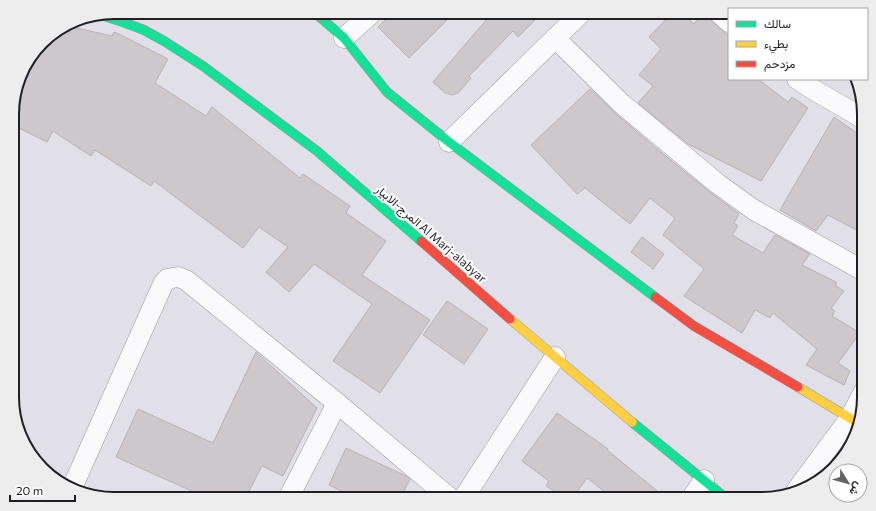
<svg xmlns="http://www.w3.org/2000/svg" width="876" height="511" font-family="Commissioner,Vazirmatn,sans-serif">
<rect width="100%" height="100%" fill="#e1dfe8"/>
<g fill="#ccc8cb" stroke="#b7b2b5">
<path d="M 393,12 L 455,12 L 409,58 L 378,27 Z"/>
<path d="M 493,12 L 543,12 L 518,37 L 513,31 L 469,76 L 471,78 L 458,93 L 452,95 L 445,93 L 433,82 Z"/>
<path d="M 673,12 L 681,12 L 694,24 L 703,13 L 729,36 L 729,79 L 758,79 L 788,102 L 792,97 L 808,108 L 761,181 L 688,144 L 638,103 L 653,86 L 639,75 L 661,49 L 649,37 Z"/>
<path d="M 72,27 L 112,36 L 114,32 L 119,34 L 168,59 L 155,83 L 206,116 L 212,107 L 300,178 L 303,174 L 350,206 L 346,213 L 386,241 L 362,275 L 430,320 L 380,393 L 333,361 L 372,304 L 314,264 L 289,292 L 266,272 L 288,247 L 259,227 L 243,248 L 154,181 L 151,186 L 95,150 L 91,156 L 53,131 L 47,142 L 13,125 L 21,109 L 13,104 L 13,101 L 23,68 L 46,37 L 58,30 Z"/>
<path d="M 590,89 L 614,112 L 656,148 L 711,193 L 739,214 L 734,223 L 738,226 L 732,235 L 763,253 L 775,235 L 810,254 L 802,265 L 836,282 L 836,286 L 844,291 L 831,308 L 835,311 L 832,316 L 860,333 L 838,363 L 850,371 L 844,385 L 806,365 L 817,349 L 773,313 L 770,318 L 755,310 L 742,333 L 684,296 L 704,269 L 663,235 L 675,218 L 650,198 L 630,224 L 585,188 L 577,194 L 531,145 Z"/>
<path d="M 834,117 L 864,138 L 864,234 L 828,215 L 816,231 L 780,210 Z"/>
<path d="M 642,237 L 664,254 L 653,269 L 631,252 Z"/>
<path d="M 447,301 L 488,329 L 464,364 L 423,335 Z"/>
<path d="M 256,352 L 317,408 L 283,476 L 262,466 L 245,499 L 193,499 L 196,493 L 116,457 L 138,409 L 213,443 Z"/>
<path d="M 557,413 L 608,449 L 607,450 L 667,499 L 614,499 L 587,478 L 572,499 L 550,499 L 555,492 L 546,486 L 549,481 L 522,461 Z"/>
<path d="M 346,448 L 406,476 L 410,479 L 400,499 L 359,499 L 329,485 Z"/>
</g>
<g fill="none" stroke-linecap="round" stroke-linejoin="round">
<g stroke="#99989e" stroke-width="21">
<g id="street">
<path d="M 718,12 L 729,22"/>
<path d="M 344,38 L 373,12"/>
<path d="M 555,38 L 622,104 L 718,184 L 754,210 L 864,271"/>
<path d="M 797,79 L 814,90 L 864,119"/>
<path d="M 449,142 L 582,12"/>
<path d="M 72,488 L 163,284 L 167,279 L 178,277 L 186,280 L 337,403 L 451,499"/>
<path d="M 796,491 L 850,418 L 864,391"/>
<path d="M 288,499 L 337,403"/>
<path d="M 463,499 L 555,357"/>
<path d="M 691,499 L 704,480"/>
</g>
</g>
<g stroke="#99989e" stroke-width="10">
<g id="fast">
<path d="M 314,12 L 344,38 L 387,92 L 449,142 L 655,297"/>
<path d="M 101,15 L 123,22 L 144,30 L 164,41 L 203,66 L 317,151 L 421,241"/>
<path d="M 632,422 L 727,499"/>
</g>
</g>
<g stroke="#99989e" stroke-width="10">
<g id="slow">
<path d="M 510,319 L 632,422"/>
<path d="M 798,387 L 858,423"/>
</g>
</g>
<g stroke="#99989e" stroke-width="10">
<g id="jam">
<path d="M 421,241 L 510,319"/>
<path d="M 655,297 L 694,326 L 798,387"/>
</g>
</g>
<use href="#street" stroke="#fafafc" stroke-width="20"/>
<use href="#fast" stroke="#16e098" stroke-width="9"/>
<use href="#slow" stroke="#ffcf43" stroke-width="9"/>
<use href="#jam" stroke="#f24e42" stroke-width="9"/>
</g>
<g text-anchor="middle" stroke-width="4" stroke-linejoin="round" paint-order="stroke">
<g font-size="12" fill="#201f25" stroke="#fff">
<text transform="translate(431 234) rotate(41)" y="4">المرج-الابيار Al Marj-alabyar</text>
</g>
</g>
<path d="M0 0H876V511H0ZM114 19H762A95 95 0 0 1 857 114V397A95 95 0 0 1 762 492H114A95 95 0 0 1 19 397V114A95 95 0 0 1 114 19Z" fill="#ededee" fill-rule="evenodd"/>
<path fill="none" stroke="#201f25" stroke-width="2" d="M114 19H762A95 95 0 0 1 857 114V397A95 95 0 0 1 762 492H114A95 95 0 0 1 19 397V114A95 95 0 0 1 114 19Z"/>
<rect x="728" y="8" width="140" height="72" fill="#ffffff" stroke="#a6a5a8"/>
<rect x="736" y="21" width="20" height="6" fill="#16e098" stroke="#a6a5a8"/>
<text x="764" y="28" font-size="12" fill="#201f25">سالك</text>
<rect x="736" y="41" width="20" height="6" fill="#ffcf43" stroke="#a6a5a8"/>
<text x="764" y="48" font-size="12" fill="#201f25">بطيء</text>
<rect x="736" y="61" width="20" height="6" fill="#f24e42" stroke="#a6a5a8"/>
<text x="764" y="68" font-size="12" fill="#201f25">مزدحم</text>
<g transform="translate(848 483) rotate(127)"><circle r="19" fill="#ffffff" stroke="#a6a5a8"/>
<path d="M0-3L7 15L0 10L-7 15Z" fill="#646269"/>
<text y="-6" font-size="11" font-weight="bold" text-anchor="middle" fill="#201f25">ش</text>
</g>
<path d="M10 495v6h65v-6" fill="none" stroke="#201f25" stroke-width="2"/>
<text x="16" y="495" font-size="12" fill="#201f25" stroke="#ffffff" stroke-width="3" paint-order="stroke">20 m</text>
</svg>
